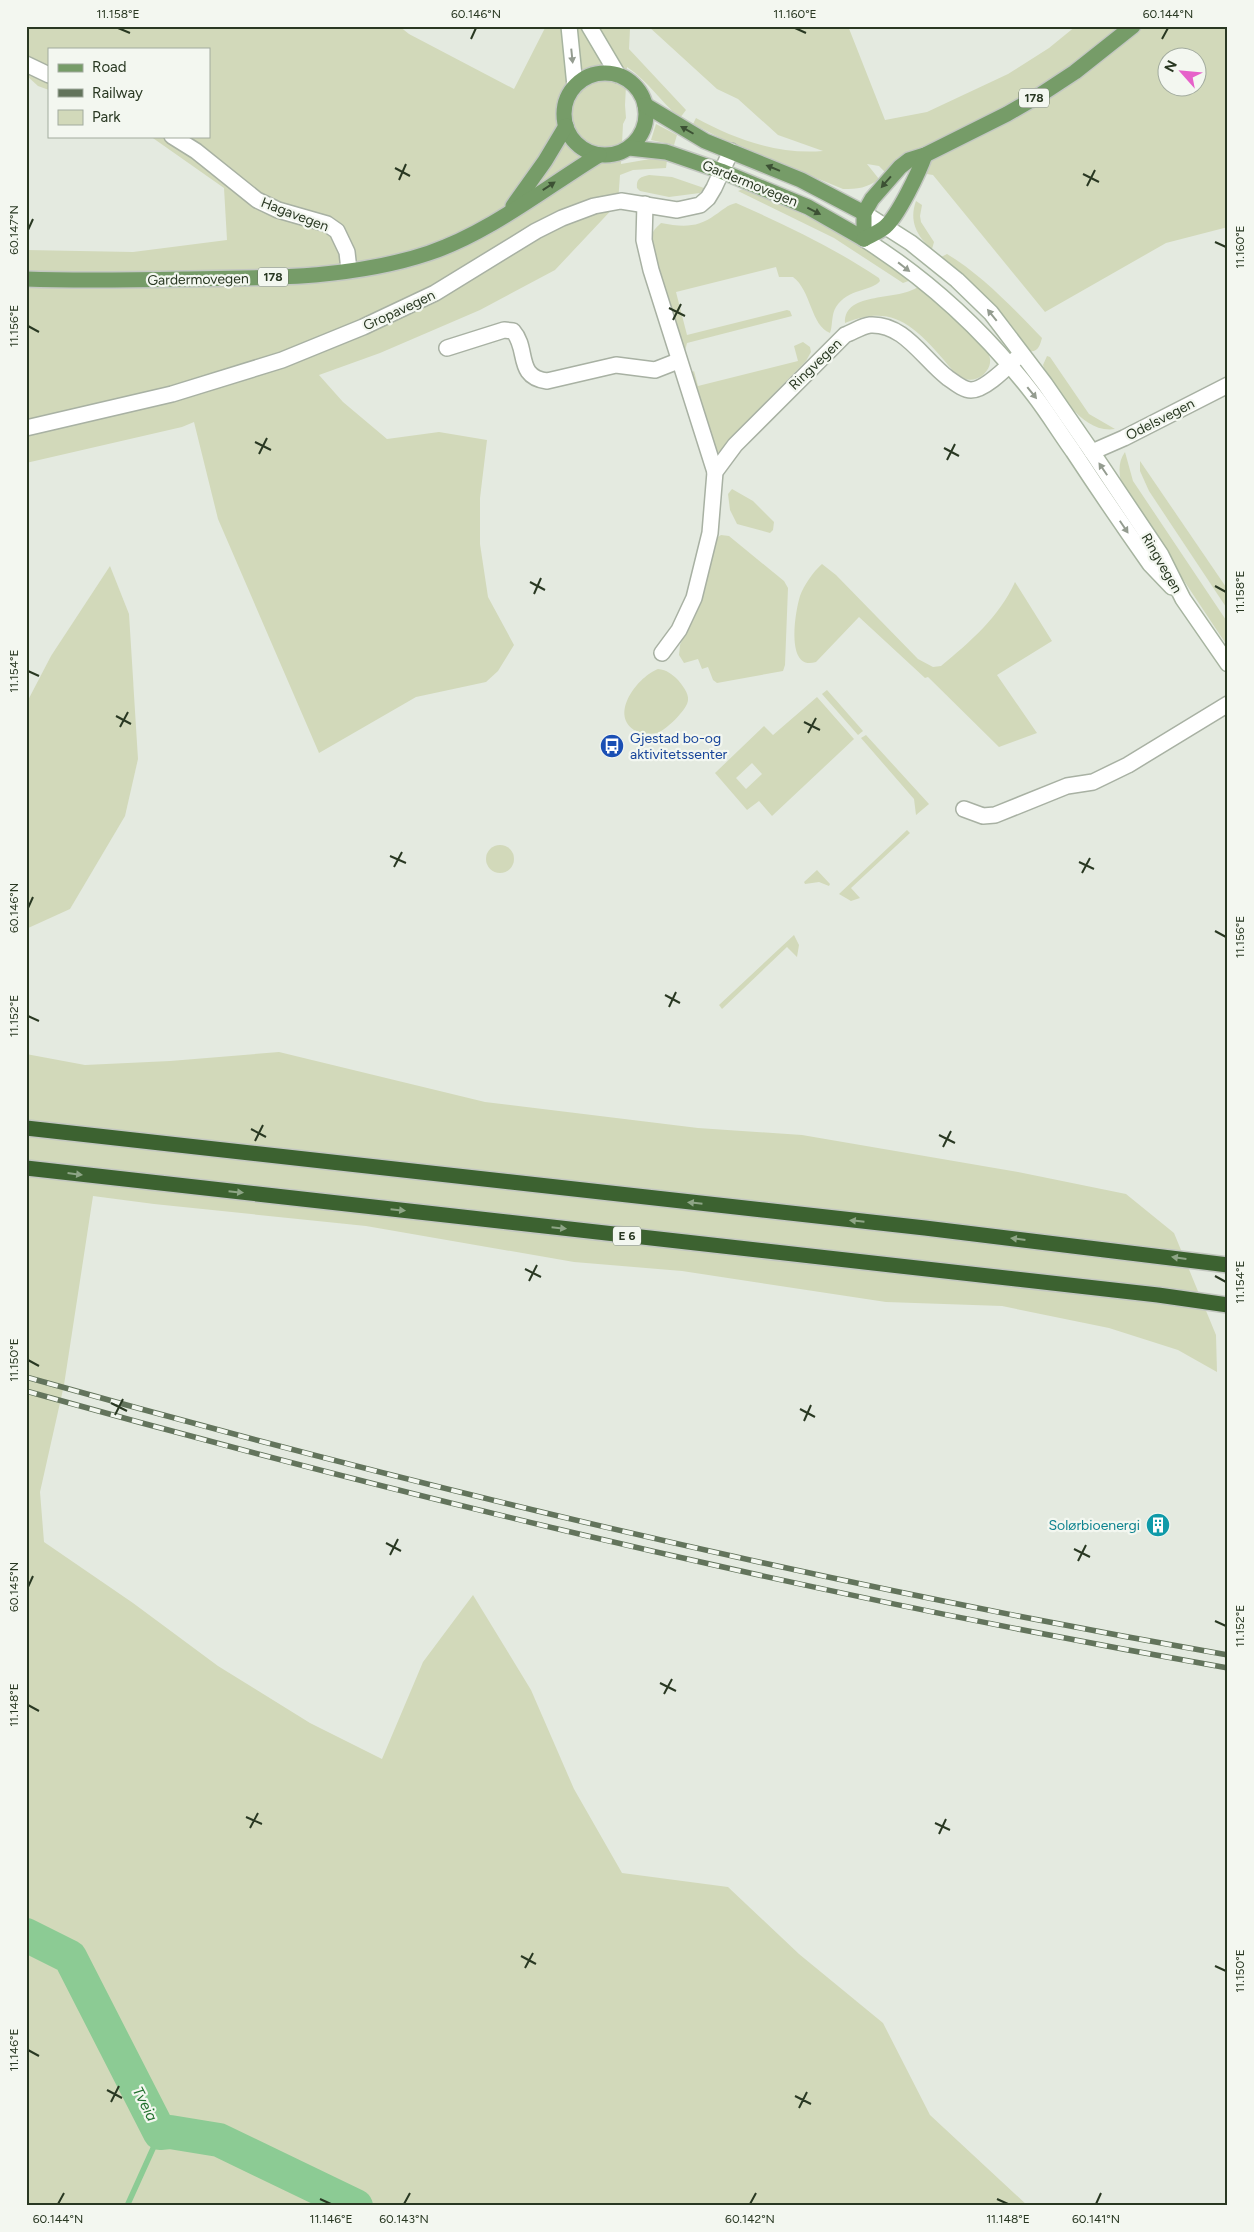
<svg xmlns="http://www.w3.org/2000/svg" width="1254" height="2232" font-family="Figtree,sans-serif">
<rect width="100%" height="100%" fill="#e4eae0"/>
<g fill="#d2d9ba" fill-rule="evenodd">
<path d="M 26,26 L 399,26 L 409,34 L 514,89 L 546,26 L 638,26 L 630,29 L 629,49 L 686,110 L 680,118 C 661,102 648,81 627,67 L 625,105 L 626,118 L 623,124 L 621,164 L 650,159 L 667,160 L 666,168 L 633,170 L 620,175 L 618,203 L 555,270 L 480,310 L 380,353 L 319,375 L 343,402 L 387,439 L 439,432 L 487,440 L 480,498 L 480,544 L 488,597 L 514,645 L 498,671 L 486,682 L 416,697 L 319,753 L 218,519 L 194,422 L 182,427 L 26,463 L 26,250 L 133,252 L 227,240 L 224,188 L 150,136 L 209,136 L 209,49 L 49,49 L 49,90 L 38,86 L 26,75 Z"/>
<path d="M 648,26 L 848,26 L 885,120 L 927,112 L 1008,74 L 1049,48 L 1076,26 L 1228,26 L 1228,227 L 1166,243 L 1045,312 L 933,175 L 889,168 L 885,172 L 879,166 L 867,164 L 879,179 C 868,188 857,189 843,189 L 724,140 L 693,124 L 696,118 C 734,139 779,155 823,151 L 778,135 L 738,99 L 717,89 ZM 1166,58 L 1196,58 L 1196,88 L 1166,88 Z"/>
<path d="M 656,124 L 677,135 L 674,145 L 651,140 Z"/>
<path d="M 649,175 L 672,177 L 704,188 L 700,193 L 669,197 L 640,191 L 637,188 C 636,178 641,177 649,175 Z"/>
<path d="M 743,189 L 750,189 L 843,234 L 911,280 L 903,283 L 834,238 L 738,191 Z"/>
<path d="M 916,201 L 922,205 L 920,216 L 921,222 L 934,242 L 932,249 C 916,236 909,220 916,201 Z"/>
<path d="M 736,203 C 786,225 834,248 879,278 L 880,281 C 871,292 848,288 836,307 C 831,315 833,325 830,333 C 811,326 811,290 793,277 L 779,277 L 776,267 L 676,292 L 687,335 L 787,310 L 790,311 L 792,316 L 687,343 L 685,351 C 678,339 651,247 652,235 C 653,230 658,226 661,223 C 682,227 698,228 715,215 C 723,210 727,205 736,203 Z"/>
<path d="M 947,254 C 982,275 1014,309 1042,338 C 1040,345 1038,353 1029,351 L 993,305 L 941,257 Z"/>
<path d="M 919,286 C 933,298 984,338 989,355 C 992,363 989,369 983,375 C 978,379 971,381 965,379 C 956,376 949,366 943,359 C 913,325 892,304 845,323 C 844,290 900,302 919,286 Z"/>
<path d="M 803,342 L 810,347 L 811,352 L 806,361 L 727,441 L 722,450 L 713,455 L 691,373 L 694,371 L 698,386 L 798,361 L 794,346 Z"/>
<path d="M 1047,356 L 1050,357 L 1089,414 L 1115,429 C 1081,434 1060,391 1044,368 L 1043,365 Z"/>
<path d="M 1125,452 L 1133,481 L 1228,623 L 1228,647 L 1123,489 C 1119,476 1117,463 1125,452 Z"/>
<path d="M 1140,461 L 1228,590 L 1228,610 L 1149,491 L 1140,471 Z"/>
<path d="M 732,489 L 753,501 L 774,522 L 773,530 L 770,533 L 737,524 L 730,510 L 728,494 Z"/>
<path d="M 721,535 L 729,536 L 784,581 L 788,588 L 785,665 L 783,671 L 717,683 L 713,680 L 708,667 L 702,669 L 698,659 L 684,663 L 679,655 L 680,645 L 702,595 L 715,539 Z"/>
<path d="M 822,564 L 836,575 L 918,659 L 933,667 L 941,666 C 970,642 999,617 1015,582 L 1052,641 L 997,675 L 1037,733 L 999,747 L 928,677 L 925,678 L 859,617 L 816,662 C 785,672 795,612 800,596 C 804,585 813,572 822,564 Z"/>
<path d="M 110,566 L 129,614 L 138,759 L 125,816 L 70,909 L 26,929 L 26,704 L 51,656 Z"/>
<path d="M 658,669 C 667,670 672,674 678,680 C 682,685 689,693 688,700 C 688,709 665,731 657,733 C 650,735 640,733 634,730 C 609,713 639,676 658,669 Z"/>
<path d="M 827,690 L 863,731 L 858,735 L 822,694 Z"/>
<path d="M 817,697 L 854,739 L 772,816 L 759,801 L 747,810 L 715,773 L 764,726 L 773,735 ZM 752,763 L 762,774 L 746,789 L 736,778 Z"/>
<path d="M 866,735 L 929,804 L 916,815 L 914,799 L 861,738 Z"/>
<path d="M 907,830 L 910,833 L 851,888 L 860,898 L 851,901 L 839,894 Z"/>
<circle cx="500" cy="859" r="14"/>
<path d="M 817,870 L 830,884 L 829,886 L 819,882 L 805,884 L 804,882 Z"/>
<path d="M 794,935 L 799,945 L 797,957 L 787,947 L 722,1009 L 719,1005 Z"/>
<path d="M 279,1052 L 485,1102 L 698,1128 L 802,1135 L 1018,1172 L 1126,1194 L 1174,1233 L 1216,1335 L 1217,1372 L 1178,1350 L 1109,1328 L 1002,1306 L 886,1302 L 682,1271 L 574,1262 L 366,1226 L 154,1204 L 93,1196 L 64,1385 L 40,1492 L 44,1542 L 133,1603 L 218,1666 L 310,1723 L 382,1759 L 423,1662 L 473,1595 L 531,1690 L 574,1789 L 622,1873 L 728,1887 L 799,1954 L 883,2023 L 930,2115 L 1028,2206 L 26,2206 L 26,1054 L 85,1065 L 170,1061 Z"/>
</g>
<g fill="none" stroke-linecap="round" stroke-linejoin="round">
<path stroke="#8ccb94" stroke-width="5.5" d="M 127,2206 L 160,2133"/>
<path stroke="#8ccb94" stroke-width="34" d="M 26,1935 L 70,1957 L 160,2133 L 170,2132 L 219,2140 L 356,2206"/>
<g stroke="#a8b1a3" stroke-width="18">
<g id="minor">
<path d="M 26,64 L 49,75"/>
<path d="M 172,136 L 196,151 L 257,200 L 278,210 L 327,224 L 337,231 L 347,252 L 349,270"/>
<path d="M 645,204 L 644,240 L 651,270 L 715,472"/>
<path d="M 447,348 L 504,330 L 513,331 C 529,349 515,377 547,381 L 616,365 L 655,370 L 678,361"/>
<path d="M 26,428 L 172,394 L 282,360 L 363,327 L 435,293 L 536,231 L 562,218 L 594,206 L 621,201 L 677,210 L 700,205 L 708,198 L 714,188 L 731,151"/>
<path d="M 1092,452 L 1124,438 L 1228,385"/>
<path d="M 662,653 L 679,630 L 694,598 L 710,533 L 715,472 L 735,445 L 845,335 C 853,332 862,326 870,325 C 904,323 923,359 948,378 C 954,382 963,390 971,390 C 986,390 1010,364 1021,354"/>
<path d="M 964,809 L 983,816 L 995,815 L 1067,786 L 1093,782 L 1128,765 L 1228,704"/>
</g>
</g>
<g stroke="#a7b4a0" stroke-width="18">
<g id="secondary">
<path d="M 569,26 L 575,86"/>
<path d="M 589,26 L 618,75"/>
<path d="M 864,213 L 911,243 L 957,280 L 991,313 L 1045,384 L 1092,452 L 1161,555 L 1183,599 L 1228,664"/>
<path d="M 864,239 C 929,280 987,334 1034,395 C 1048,413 1060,433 1073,451 C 1098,489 1124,527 1150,564 L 1172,587"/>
</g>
</g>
<g stroke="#c3c7c1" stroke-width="18">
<g id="primary">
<circle cx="605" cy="114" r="41"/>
<path d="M 645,105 L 705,141 L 801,180 L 864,213"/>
<path d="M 629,148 L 666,152 L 721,171 L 808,207 L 864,239"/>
<path d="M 513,206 L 545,161 L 566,126"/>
<path d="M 864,239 L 864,213 L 872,199 L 900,167 L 909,160 L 925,155 L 1007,114 L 1040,95 L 1075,72 L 1133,26"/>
<path d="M 864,239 C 871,235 879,232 885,227 C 898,216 919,172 925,155"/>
<path d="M 26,279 C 79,281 132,280 185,279 C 266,278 352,279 429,253 C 489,233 545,188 599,155"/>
</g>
</g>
<g stroke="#c3c7c1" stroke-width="18">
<g id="motorway">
<path d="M 26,1128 L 925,1228 L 1228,1265"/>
<path d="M 26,1168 L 1158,1295 L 1228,1305"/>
</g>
</g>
<use href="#minor" stroke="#fff" stroke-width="15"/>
<use href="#secondary" stroke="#fff" stroke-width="15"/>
<use href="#primary" stroke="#769c68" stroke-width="15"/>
<use href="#motorway" stroke="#3c6230" stroke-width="15"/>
<g stroke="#63745c" stroke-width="5.5">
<g id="rail">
<path d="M 26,1377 C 422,1489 823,1584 1228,1655"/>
<path d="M 26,1391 C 422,1502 823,1597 1228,1668"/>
</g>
</g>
<use href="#rail" stroke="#f3f7f0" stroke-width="4" stroke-dasharray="11" stroke-linecap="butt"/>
</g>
<defs><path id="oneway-solid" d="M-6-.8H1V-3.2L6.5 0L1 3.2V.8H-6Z" transform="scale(1.25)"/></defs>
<g fill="#949c90">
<use href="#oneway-solid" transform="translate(572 56) rotate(84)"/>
<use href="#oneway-solid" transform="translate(904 267) rotate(38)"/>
<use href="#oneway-solid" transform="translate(992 315) rotate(-129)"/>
<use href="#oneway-solid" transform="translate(1032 393) rotate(51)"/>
<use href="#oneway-solid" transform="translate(1103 469) rotate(-124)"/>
<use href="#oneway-solid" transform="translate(1124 527) rotate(56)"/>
</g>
<g fill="#3c5134">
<use href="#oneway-solid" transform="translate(687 130) rotate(-150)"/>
<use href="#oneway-solid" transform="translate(773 168) rotate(-158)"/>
<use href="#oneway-solid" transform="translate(886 182) rotate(131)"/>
<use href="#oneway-solid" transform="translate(549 186) rotate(-33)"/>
<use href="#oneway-solid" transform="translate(814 211) rotate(27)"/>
</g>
<g fill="#8ea586">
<use href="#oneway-solid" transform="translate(75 1174) rotate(7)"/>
<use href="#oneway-solid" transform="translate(236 1192) rotate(6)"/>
<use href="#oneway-solid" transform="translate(695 1203) rotate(-174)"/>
<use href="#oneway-solid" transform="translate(398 1210) rotate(6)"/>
<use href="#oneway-solid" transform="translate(857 1221) rotate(-174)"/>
<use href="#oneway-solid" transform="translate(559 1228) rotate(6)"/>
<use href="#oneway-solid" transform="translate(1018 1239) rotate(-173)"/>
<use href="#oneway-solid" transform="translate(1179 1258) rotate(-172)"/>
</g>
<path fill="none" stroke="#293822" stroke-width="2" d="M 118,28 L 130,33M 795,28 L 806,33M 471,39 L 476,28M 1162,39 L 1168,28M 395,168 L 410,176M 1083,174 L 1099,182M 399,180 L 406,164M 1087,186 L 1095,170M 28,230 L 33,219M 1215,242 L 1226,247M 669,308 L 685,316M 673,320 L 681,304M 28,326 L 39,332M 255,442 L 271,450M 944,448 L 959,456M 259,454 L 267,438M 947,460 L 955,444M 530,582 L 545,590M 1215,586 L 1226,592M 534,594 L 541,578M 28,671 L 39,676M 116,716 L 131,724M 804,722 L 820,730M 120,727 L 128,712M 808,733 L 816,718M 390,856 L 406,863M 1079,862 L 1094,869M 394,867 L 402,852M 1082,873 L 1090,858M 28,908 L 33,897M 1215,931 L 1226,937M 665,995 L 680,1003M 669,1007 L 676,992M 28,1016 L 39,1021M 251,1129 L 266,1137M 939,1135 L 955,1143M 255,1141 L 263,1125M 943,1147 L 951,1131M 525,1269 L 541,1277M 1215,1276 L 1226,1282M 529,1281 L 537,1265M 28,1360 L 39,1366M 111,1403 L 127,1411M 800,1409 L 815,1417M 115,1415 L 123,1399M 804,1421 L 811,1405M 386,1543 L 401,1551M 1074,1549 L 1090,1557M 390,1555 L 398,1539M 1078,1561 L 1086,1545M 28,1587 L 33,1576M 1215,1621 L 1226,1626M 660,1683 L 676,1691M 664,1694 L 672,1679M 28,1705 L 39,1711M 246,1817 L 262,1824M 935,1823 L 950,1830M 250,1828 L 258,1813M 939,1834 L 946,1819M 521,1956 L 536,1964M 1215,1966 L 1226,1971M 525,1968 L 533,1953M 28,2050 L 39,2056M 107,2090 L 122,2098M 795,2096 L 811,2104M 111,2102 L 119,2086M 799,2108 L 807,2092M 320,2199 L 331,2204M 997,2199 L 1008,2204M 58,2204 L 64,2193M 404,2204 L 410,2193M 750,2204 L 756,2193M 1096,2204 L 1101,2193"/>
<defs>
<g id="bus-disc" transform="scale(1.25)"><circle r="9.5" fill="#1a4fb4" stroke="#f3f7f0"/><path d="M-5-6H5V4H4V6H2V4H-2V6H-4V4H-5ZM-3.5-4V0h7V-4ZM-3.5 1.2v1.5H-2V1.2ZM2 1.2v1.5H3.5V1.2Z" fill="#fff"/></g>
<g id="building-disc" transform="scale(1.25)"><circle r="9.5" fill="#0f9aa8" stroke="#f3f7f0"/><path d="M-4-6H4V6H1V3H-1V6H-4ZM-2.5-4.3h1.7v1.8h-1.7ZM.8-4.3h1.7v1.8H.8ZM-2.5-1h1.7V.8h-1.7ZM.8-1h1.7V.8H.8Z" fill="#fff"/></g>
</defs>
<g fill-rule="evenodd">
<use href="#bus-disc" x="612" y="746"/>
<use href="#building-disc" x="1158" y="1525"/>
</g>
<g text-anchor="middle" stroke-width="4.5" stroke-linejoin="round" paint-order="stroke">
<g fill="#f3f7f0" stroke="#667160" stroke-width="1">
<rect x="1019" y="88.5" width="30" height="19" rx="4"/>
<rect x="258" y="267.5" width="30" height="19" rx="4"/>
<rect x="613" y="1226.5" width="28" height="19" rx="4"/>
</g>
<g font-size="12" font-weight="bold" fill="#293822">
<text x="1034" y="102">178</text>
<text x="273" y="281">178</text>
<text x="627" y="1240">E 6</text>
</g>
<g font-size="14" fill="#293822" stroke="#f3f7f0">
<text transform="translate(750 183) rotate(22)" y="5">Gardermovegen</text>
<text transform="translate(295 214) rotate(21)" y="5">Hagavegen</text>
<text transform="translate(198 279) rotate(-1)" y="5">Gardermovegen</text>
<text transform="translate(399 310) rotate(-25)" y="5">Gropavegen</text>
<text transform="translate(815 364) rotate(-44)" y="5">Ringvegen</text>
<text transform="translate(1160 419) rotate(-27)" y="5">Odelsvegen</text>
<text transform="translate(1162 563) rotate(60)" y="5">Ringvegen</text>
</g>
<g font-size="14" fill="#164399" stroke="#f3f7f0" text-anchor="start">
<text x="630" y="743">Gjestad bo-og<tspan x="630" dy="16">aktivitetssenter</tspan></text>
</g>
<g font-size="14" fill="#0d838f" stroke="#f3f7f0" text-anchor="end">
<text x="1140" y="1530">Solørbioenergi</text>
</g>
<g font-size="15" font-style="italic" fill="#216f2d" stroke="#f3f7f0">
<text transform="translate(145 2104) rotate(63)" y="5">Tveia</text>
</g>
</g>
<rect width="1254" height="2232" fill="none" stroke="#f3f7f0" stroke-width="55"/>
<rect x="48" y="48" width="162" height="90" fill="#f3f7f0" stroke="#a2ab9e"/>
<rect x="58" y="64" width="25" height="8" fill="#769c68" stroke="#a2ab9e"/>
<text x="92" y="72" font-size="15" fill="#293822">Road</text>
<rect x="58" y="89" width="25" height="8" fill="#63745c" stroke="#a2ab9e"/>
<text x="92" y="98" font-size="15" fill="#293822">Railway</text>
<rect x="58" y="110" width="25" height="15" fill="#d2d9ba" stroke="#a2ab9e"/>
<text x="92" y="122" font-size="15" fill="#293822">Park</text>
<g transform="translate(1182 72) rotate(297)"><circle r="24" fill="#f3f7f0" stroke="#a2ab9e"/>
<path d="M0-4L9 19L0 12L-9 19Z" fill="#e661c9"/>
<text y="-8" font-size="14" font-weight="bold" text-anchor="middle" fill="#293822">N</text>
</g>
<rect x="28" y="28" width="1198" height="2176" fill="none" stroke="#293822" stroke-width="2"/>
<g font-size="12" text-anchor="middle" fill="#293822">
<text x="118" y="18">11.158°E</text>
<text x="476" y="18">60.146°N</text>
<text x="795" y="18">11.160°E</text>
<text x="1168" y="18">60.144°N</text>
<text transform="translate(14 230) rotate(-90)" y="4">60.147°N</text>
<text transform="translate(1240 247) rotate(-90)" y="4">11.160°E</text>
<text transform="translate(14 326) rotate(-90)" y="4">11.156°E</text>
<text transform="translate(1240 592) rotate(-90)" y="4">11.158°E</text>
<text transform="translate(14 671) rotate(-90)" y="4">11.154°E</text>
<text transform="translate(14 908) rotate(-90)" y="4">60.146°N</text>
<text transform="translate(1240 937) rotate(-90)" y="4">11.156°E</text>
<text transform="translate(14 1016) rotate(-90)" y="4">11.152°E</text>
<text transform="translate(1240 1282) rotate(-90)" y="4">11.154°E</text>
<text transform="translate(14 1360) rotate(-90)" y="4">11.150°E</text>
<text transform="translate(14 1587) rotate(-90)" y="4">60.145°N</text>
<text transform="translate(1240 1626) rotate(-90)" y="4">11.152°E</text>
<text transform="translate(14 1705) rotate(-90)" y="4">11.148°E</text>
<text transform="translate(1240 1971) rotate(-90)" y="4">11.150°E</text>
<text transform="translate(14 2050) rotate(-90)" y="4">11.146°E</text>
<text x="58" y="2223">60.144°N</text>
<text x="331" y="2223">11.146°E</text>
<text x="404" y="2223">60.143°N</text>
<text x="750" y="2223">60.142°N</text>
<text x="1008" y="2223">11.148°E</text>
<text x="1096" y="2223">60.141°N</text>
</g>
</svg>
